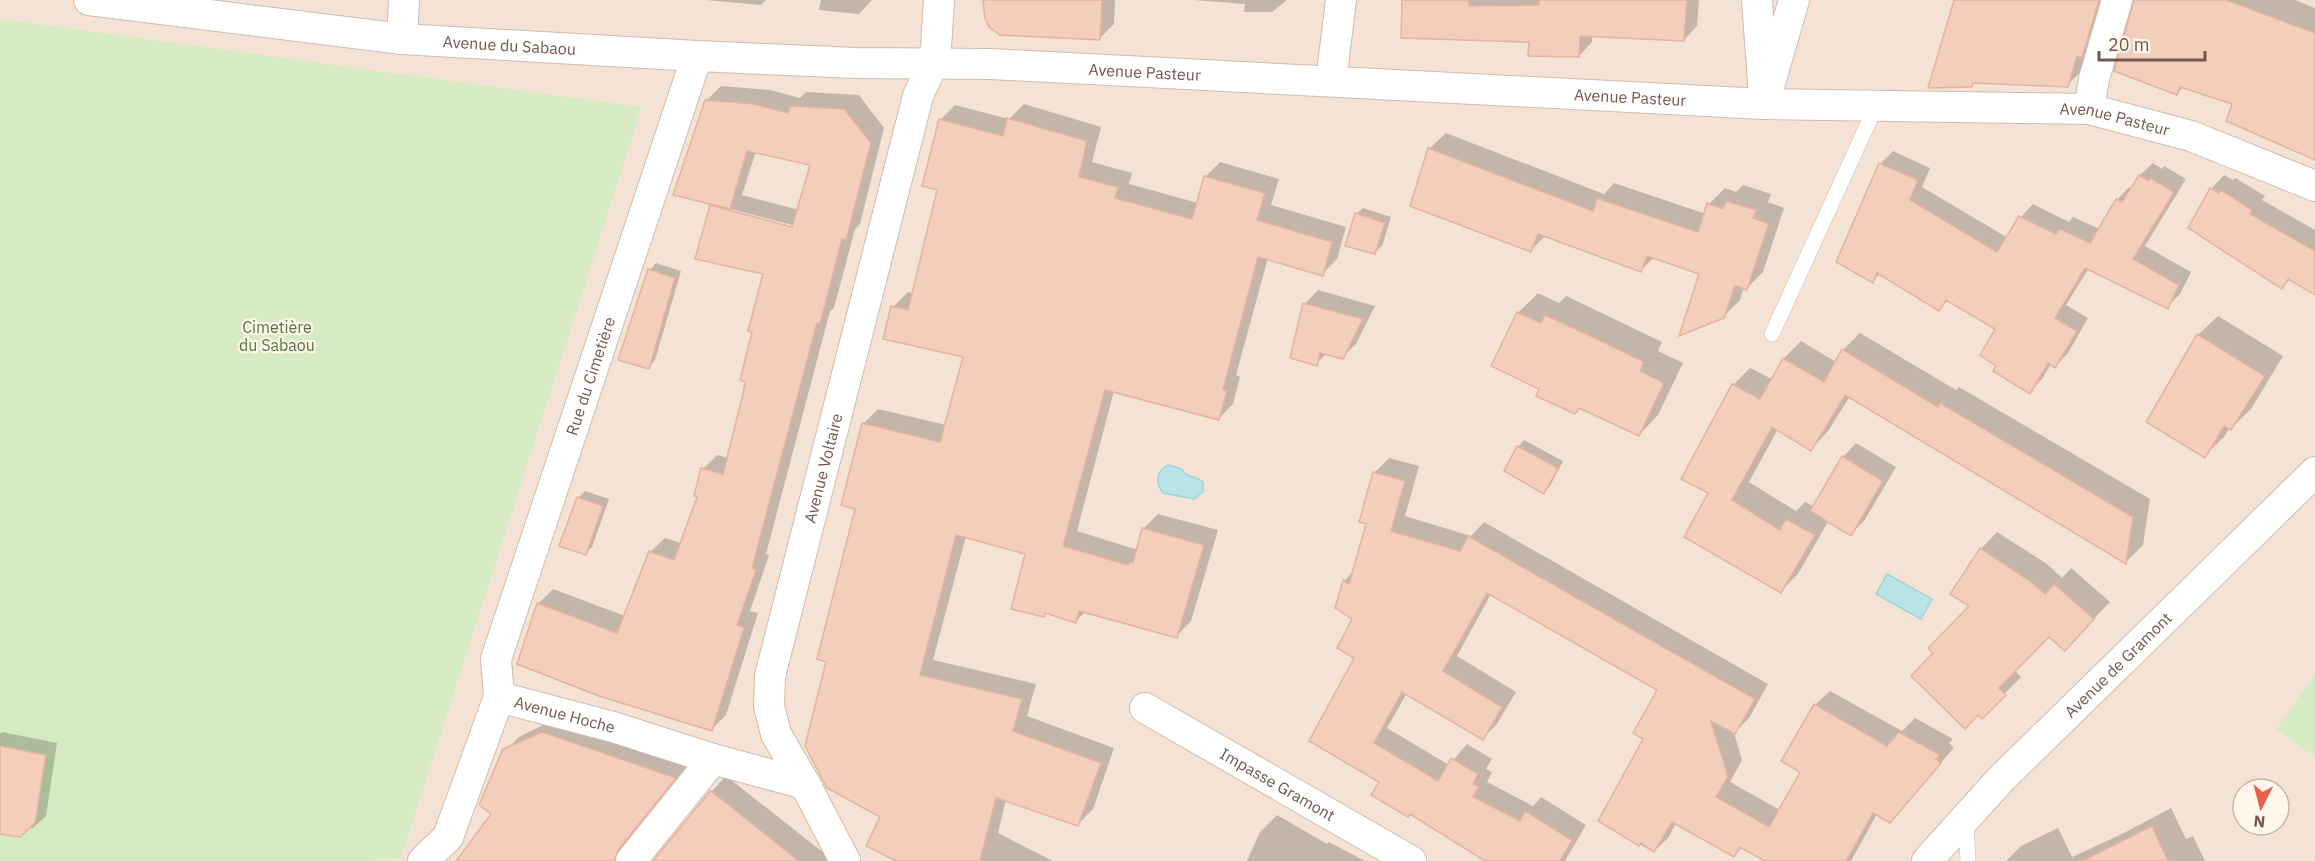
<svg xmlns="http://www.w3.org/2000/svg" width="2315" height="861" font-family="'IBM Plex Sans',sans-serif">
<rect width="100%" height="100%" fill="#fdf2e6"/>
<path fill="#f4e3d4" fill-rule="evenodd" d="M 0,0 L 2315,0 L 2315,861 L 0,861 ZM 2243,789 L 2279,789 L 2279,825 L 2243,825 Z"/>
<g fill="#d6ebc4">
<path d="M 0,19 L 642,107 L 401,858 L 371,861 L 0,861 Z"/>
<path d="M 2315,674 L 2315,757 L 2276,729 Z"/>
</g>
<g fill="#b9e4e7" stroke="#a0d4d9" stroke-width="1.5">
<path d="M 1169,465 L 1182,469 C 1186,478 1195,475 1203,482 L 1203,492 L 1194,499 L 1163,493 C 1155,483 1156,470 1169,465 Z"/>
<path d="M 1887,574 L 1932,599 L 1921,619 L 1876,594 Z"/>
</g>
<g fill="#0003" fill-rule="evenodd">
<path d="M 706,0 L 766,0 L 761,5 Z"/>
<path d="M 821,0 L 872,0 L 859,14 L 819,10 Z"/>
<path d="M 986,0 L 1115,0 L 1114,24 L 1100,38 Z"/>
<path d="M 1194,0 L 1287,0 L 1272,12 L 1244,12 L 1245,4 Z"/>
<path d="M 1403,0 L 1699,0 L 1697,26 L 1684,40 L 1592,35 L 1592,42 L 1579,56 Z"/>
<path d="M 1956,0 L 2111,0 L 2086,67 L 2067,85 L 1975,82 L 1971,85 Z"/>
<path d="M 2135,0 L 2295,0 L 2315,8 L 2315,159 L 2234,103 L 2184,86 L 2177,94 Z"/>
<path d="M 721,86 L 770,90 L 800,98 L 806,92 L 859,95 L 884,128 L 860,224 L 855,229 L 834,308 L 830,311 L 766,554 L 769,555 L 750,611 L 758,613 L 726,715 L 712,729 L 538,604 L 553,589 L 625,616 L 650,552 L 665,538 L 681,543 L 699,496 L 703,469 L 717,455 L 729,458 L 744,394 L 764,273 L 711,206 L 713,204 L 706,101 ZM 756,151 L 812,164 L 799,210 L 742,195 ZM 719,206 L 800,227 L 799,230 L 719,209 Z"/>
<path d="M 1024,104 L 1101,127 L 1092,162 L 1132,173 L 1129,184 L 1198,203 L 1206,176 L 1220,162 L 1279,179 L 1271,205 L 1346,227 L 1337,259 L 1322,274 L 1268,258 L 1236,375 L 1240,377 L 1233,404 L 1219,418 L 1114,391 L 1077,531 L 1138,550 L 1143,529 L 1158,514 L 1218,530 L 1191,621 L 1176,636 L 1086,611 L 1076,621 L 1046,612 L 1043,616 L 1027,553 L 966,536 L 933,660 L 1036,684 L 1027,716 L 1114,748 L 1093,809 L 1078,824 L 1006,800 L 998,833 L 1053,861 L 899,861 L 828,661 L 857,508 L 863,424 L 878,409 L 946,425 L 965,356 L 893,307 L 908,292 L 914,293 L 939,189 L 924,185 L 941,119 L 955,105 L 1009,119 Z"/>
<path d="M 1446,133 L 1604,194 L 1614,183 L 1706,214 L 1709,204 L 1725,188 L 1736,192 L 1743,185 L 1771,194 L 1768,202 L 1784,208 L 1763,272 L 1747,288 L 1744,287 L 1740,300 L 1723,317 L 1701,273 L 1654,257 L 1641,270 L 1546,235 L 1531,250 L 1412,205 L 1430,148 Z"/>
<path d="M 1893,151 L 1930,168 L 1922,187 L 2008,238 L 2021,217 L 2033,204 L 2069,222 L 2073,217 L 2100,229 L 2117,200 L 2129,187 L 2132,189 L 2140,175 L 2153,163 L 2162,169 L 2164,166 L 2186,179 L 2145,246 L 2191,272 L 2180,294 L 2167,307 L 2089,268 L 2066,305 L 2088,318 L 2068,353 L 2055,366 L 2051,364 L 2042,379 L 2029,392 L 1998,365 L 1997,329 L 1948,300 L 1939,309 L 1880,274 L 1872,281 L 1880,164 Z"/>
<path d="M 2224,175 L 2233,180 L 2235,178 L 2265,196 L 2262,200 L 2315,230 L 2315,283 L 2291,279 L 2282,287 L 2211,189 Z"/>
<path d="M 1363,208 L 1391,217 L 1382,246 L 1375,252 L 1356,214 Z"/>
<path d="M 656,263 L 681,271 L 655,360 L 649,367 L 650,270 Z"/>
<path d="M 1318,290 L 1375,306 L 1356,344 L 1342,357 L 1327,353 L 1316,364 L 1305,304 Z"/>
<path d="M 1538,293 L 1559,303 L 1566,296 L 1608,316 L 1662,342 L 1658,351 L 1683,363 L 1658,415 L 1639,435 L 1580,407 L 1575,412 L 1541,388 L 1518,313 Z"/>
<path d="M 2218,316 L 2283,356 L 2251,409 L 2231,428 L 2230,427 L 2224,437 L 2204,456 L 2198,335 Z"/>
<path d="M 1860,333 L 1956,390 L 1959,387 L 2150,499 L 2143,545 L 2126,562 L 1850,396 L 1828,431 L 1811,449 L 1778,429 L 1749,482 L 1796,511 L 1805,502 L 1814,507 L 1843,457 L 1856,443 L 1896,467 L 1864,521 L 1851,534 L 1829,520 L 1798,574 L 1781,591 L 1710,492 L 1733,385 L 1750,368 L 1772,379 L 1784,358 L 1801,341 L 1836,362 L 1843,350 Z"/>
<path d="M 1524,440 L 1563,461 L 1550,486 L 1544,492 L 1518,447 Z"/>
<path d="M 1389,458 L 1419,466 L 1405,516 L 1471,536 L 1484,522 L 1768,684 L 1749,718 L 1734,733 L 1742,760 L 1730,782 L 1780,810 L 1802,771 L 1815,705 L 1830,691 L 1902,731 L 1915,718 L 1953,739 L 1949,743 L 1954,748 L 1890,821 L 1877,814 L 1851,861 L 1768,861 L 1743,846 L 1734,856 L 1676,823 L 1668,838 L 1653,852 L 1600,821 L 1645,739 L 1659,689 L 1491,594 L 1457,656 L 1516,692 L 1497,724 L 1483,738 L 1407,693 L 1387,728 L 1449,765 L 1467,744 L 1492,759 L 1486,769 L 1492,772 L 1487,782 L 1533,806 L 1541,797 L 1586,825 L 1565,861 L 1489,861 L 1381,782 L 1356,658 L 1354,619 L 1344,581 L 1355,570 L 1368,523 L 1374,473 Z"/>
<path d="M 585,491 L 609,499 L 592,547 L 585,553 L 578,498 Z"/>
<path d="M 1997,532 L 2047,564 L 2062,578 L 2071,568 L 2110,602 L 2065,649 L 2049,635 L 2015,671 L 2021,677 L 1982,717 L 1935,653 L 1971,605 L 1952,594 L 1981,549 Z"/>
<path d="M 559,717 L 690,762 L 632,833 L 629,842 L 640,861 L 463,861 L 493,814 L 503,753 L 519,737 Z"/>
<path d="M 2,732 L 57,743 L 46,816 L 33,828 L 0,832 L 0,734 Z"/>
<path d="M 726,776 L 829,857 L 827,861 L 655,861 L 711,792 Z"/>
<path d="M 2171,808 L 2186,839 L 2193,836 L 2205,861 L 2006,861 L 2021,846 L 2058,828 L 2072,857 L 2124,833 Z"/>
<path d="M 1277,815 L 1327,844 L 1329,842 L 1365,861 L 1247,861 L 1260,832 Z"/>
</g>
<g fill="#f3cebd" stroke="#e5b39d" stroke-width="1.5">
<path d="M 983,0 L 1102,0 L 1100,40 L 1000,35 L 989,27 L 985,18 Z"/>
<path d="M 1402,0 L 1469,0 L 1469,6 L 1539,5 L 1539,0 L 1687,0 L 1684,41 L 1580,36 L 1579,57 L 1528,56 L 1529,42 L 1401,38 Z"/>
<path d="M 1954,0 L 2099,0 L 2082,58 L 2077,56 L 2068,87 L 1973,83 L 1972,87 L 1928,88 Z"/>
<path d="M 2134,0 L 2226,0 L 2315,33 L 2315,160 L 2226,121 L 2232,104 L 2180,87 L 2177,95 L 2114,71 Z"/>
<path d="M 705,100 L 754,104 L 788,113 L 790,106 L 844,109 L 871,143 L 846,240 L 842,239 L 820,324 L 817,323 L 752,568 L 756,570 L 737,625 L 744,628 L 712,731 L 599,696 L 517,664 L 537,603 L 617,633 L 649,551 L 674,560 L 697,497 L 694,496 L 701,468 L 723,474 L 743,394 L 745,382 L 740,380 L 752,332 L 748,331 L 763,274 L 695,259 L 710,205 L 792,227 L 810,165 L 747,151 L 730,209 L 673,195 Z"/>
<path d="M 1007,118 L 1087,141 L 1079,177 L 1118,187 L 1115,198 L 1192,219 L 1204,176 L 1265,193 L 1257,220 L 1332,242 L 1323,276 L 1258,257 L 1223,390 L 1227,391 L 1219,420 L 1105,390 L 1063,546 L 1128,565 L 1129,562 L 1133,563 L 1142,528 L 1204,545 L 1177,638 L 1079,611 L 1076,623 L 1045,613 L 1044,617 L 1011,609 L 1025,554 L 956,535 L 920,675 L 1022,699 L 1013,731 L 1101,763 L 1078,826 L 996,798 L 980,861 L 896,861 L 866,846 L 880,817 L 827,788 L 805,746 L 826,662 L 817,659 L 855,509 L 841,505 L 862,423 L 940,442 L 963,357 L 883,339 L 891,306 L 908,310 L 937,190 L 922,186 L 939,119 L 1003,136 Z"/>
<path d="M 1428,148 L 1593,211 L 1597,198 L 1698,232 L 1707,203 L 1723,209 L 1726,201 L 1756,210 L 1753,218 L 1769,224 L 1747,290 L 1735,286 L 1724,318 L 1679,336 L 1699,274 L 1647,256 L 1641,272 L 1538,234 L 1531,252 L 1410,206 Z"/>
<path d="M 1879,163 L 1918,180 L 1910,200 L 1997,252 L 2019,216 L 2056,234 L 2060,229 L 2090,243 L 2116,199 L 2122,202 L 2139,175 L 2149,181 L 2150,178 L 2174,192 L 2133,259 L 2179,285 L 2168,309 L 2085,268 L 2055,318 L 2077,331 L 2055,368 L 2048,363 L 2030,394 L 1993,371 L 1996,366 L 1980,355 L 1995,329 L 1946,300 L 1939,311 L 1877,273 L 1873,283 L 1836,262 Z"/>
<path d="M 2210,188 L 2219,193 L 2221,190 L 2252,210 L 2250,214 L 2315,251 L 2315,295 L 2288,279 L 2282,289 L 2188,228 Z"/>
<path d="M 1355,213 L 1385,223 L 1375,254 L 1345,246 Z"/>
<path d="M 648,269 L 675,278 L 649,369 L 618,360 Z"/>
<path d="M 1303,303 L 1363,319 L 1343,359 L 1320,353 L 1317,366 L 1290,358 Z"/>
<path d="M 1517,312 L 1541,323 L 1545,315 L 1599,340 L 1644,362 L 1640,371 L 1664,383 L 1639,436 L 1579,408 L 1575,414 L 1536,396 L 1539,389 L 1491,366 Z"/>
<path d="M 2197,334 L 2265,376 L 2231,430 L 2224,426 L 2205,458 L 2146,422 Z"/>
<path d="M 1842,349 L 1938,407 L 1940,403 L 2133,517 L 2126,564 L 1845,395 L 1811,451 L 1772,427 L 1732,500 L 1780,530 L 1786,519 L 1815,535 L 1781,593 L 1684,537 L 1708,493 L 1681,479 L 1732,384 L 1760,399 L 1783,358 L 1824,382 Z"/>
<path d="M 1517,446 L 1558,468 L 1544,494 L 1504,471 Z"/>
<path d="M 1842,456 L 1883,481 L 1851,536 L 1810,511 Z"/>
<path d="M 1373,472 L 1405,481 L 1391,531 L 1460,551 L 1468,536 L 1755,699 L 1735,734 L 1711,721 L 1728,776 L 1716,797 L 1769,827 L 1800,772 L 1781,761 L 1814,704 L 1887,746 L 1899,732 L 1940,755 L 1936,759 L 1941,763 L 1890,823 L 1873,813 L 1846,861 L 1765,861 L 1740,847 L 1734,857 L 1672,822 L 1654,852 L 1641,843 L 1639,846 L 1598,821 L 1643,739 L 1633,733 L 1657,690 L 1487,593 L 1443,671 L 1502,707 L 1483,740 L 1402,692 L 1374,743 L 1438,781 L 1451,758 L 1478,774 L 1473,784 L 1479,787 L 1473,797 L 1520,821 L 1525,811 L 1572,840 L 1560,861 L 1485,861 L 1410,814 L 1408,817 L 1371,795 L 1379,782 L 1309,741 L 1354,658 L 1337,648 L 1352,619 L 1335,608 L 1343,580 L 1349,584 L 1366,524 L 1359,522 Z"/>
<path d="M 577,497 L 603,506 L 586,555 L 559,546 Z"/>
<path d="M 1980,548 L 2030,581 L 2045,594 L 2054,584 L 2094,619 L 2065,651 L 2049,637 L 1999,688 L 2006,695 L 1982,719 L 1978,715 L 1965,729 L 1911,676 L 1933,653 L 1928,648 L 1969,606 L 1950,594 Z"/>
<path d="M 542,732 L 676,778 L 618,850 L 614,861 L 456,861 L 491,814 L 479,805 L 503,749 Z"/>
<path d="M 0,746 L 46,755 L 35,823 L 20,837 L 0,834 Z"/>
<path d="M 710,791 L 711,791 L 799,861 L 653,861 Z"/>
<path d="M 2152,826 L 2168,861 L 2082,861 Z"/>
</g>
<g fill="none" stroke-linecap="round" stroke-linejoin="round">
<g stroke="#d1bbae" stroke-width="16">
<g id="service">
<path d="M 1772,334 L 1876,106"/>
<path d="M 1966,819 L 1968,861"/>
</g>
</g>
<g stroke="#d1bbae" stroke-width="32">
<g id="minor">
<path id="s1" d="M 89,0 L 402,39 L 697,56 L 856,63 L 990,64 L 1764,104 L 2089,109 L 2191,136 L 2315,186"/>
<path d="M 1757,0 L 1763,83"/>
<path d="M 402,39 L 404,0"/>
<path d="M 1331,81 L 1341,0"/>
<path d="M 1764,104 L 1794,0"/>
<path d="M 2089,109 L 2094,79 L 2117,0"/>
<path id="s2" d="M 499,697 L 613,727 L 713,759 L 805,784"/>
<path id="s3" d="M 1145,708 L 1411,861"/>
<path id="s4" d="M 423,861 L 448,837 L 499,697 L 496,659 L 697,56"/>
<path d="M 631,861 L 713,759"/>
<path id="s5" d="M 845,861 L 805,784 L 776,734 L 769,706 L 770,676 L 918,96 L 932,65 L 936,48 L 939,0"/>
<path id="s6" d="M 1927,861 L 2000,780 L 2315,472"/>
</g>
</g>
<use href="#service" stroke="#fff" stroke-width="15"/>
<use href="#minor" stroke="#fff" stroke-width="30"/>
</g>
<g text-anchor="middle" stroke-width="4.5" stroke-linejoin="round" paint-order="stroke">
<g font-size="16" fill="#76564a" stroke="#fff6ec">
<text dy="6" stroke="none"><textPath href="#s1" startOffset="423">Avenue du Sabaou</textPath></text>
<text dy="6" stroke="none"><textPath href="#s1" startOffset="1059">Avenue Pasteur</textPath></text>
<text dy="6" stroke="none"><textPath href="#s1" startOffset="1545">Avenue Pasteur</textPath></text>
<text dy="6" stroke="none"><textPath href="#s1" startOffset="2031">Avenue Pasteur</textPath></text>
<text dy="6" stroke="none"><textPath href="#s4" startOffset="520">Rue du Cimetière</textPath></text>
<text dy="6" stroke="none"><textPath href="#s5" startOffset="418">Avenue Voltaire</textPath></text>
<text dy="6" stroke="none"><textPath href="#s6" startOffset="274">Avenue de Gramont</textPath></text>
<text dy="6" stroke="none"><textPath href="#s2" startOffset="68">Avenue Hoche</textPath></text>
<text dy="6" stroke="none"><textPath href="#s3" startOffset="153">Impasse Gramont</textPath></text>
</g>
<g font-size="16" fill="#53763f" stroke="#fff6ec">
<text x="277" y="333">Cimetière<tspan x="277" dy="18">du Sabaou</tspan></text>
</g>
</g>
<g transform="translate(2261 807) rotate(186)"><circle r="28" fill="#fff6ec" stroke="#c8b6ab" stroke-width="1.5"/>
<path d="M0-4.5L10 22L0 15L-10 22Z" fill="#e86149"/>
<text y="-9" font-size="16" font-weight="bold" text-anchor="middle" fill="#76564a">N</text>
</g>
<path d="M2099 51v9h106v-9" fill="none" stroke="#76564a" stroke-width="3"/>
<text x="2108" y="51" font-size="18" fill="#76564a" stroke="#fff6ec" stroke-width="4.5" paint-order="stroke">20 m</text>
</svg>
